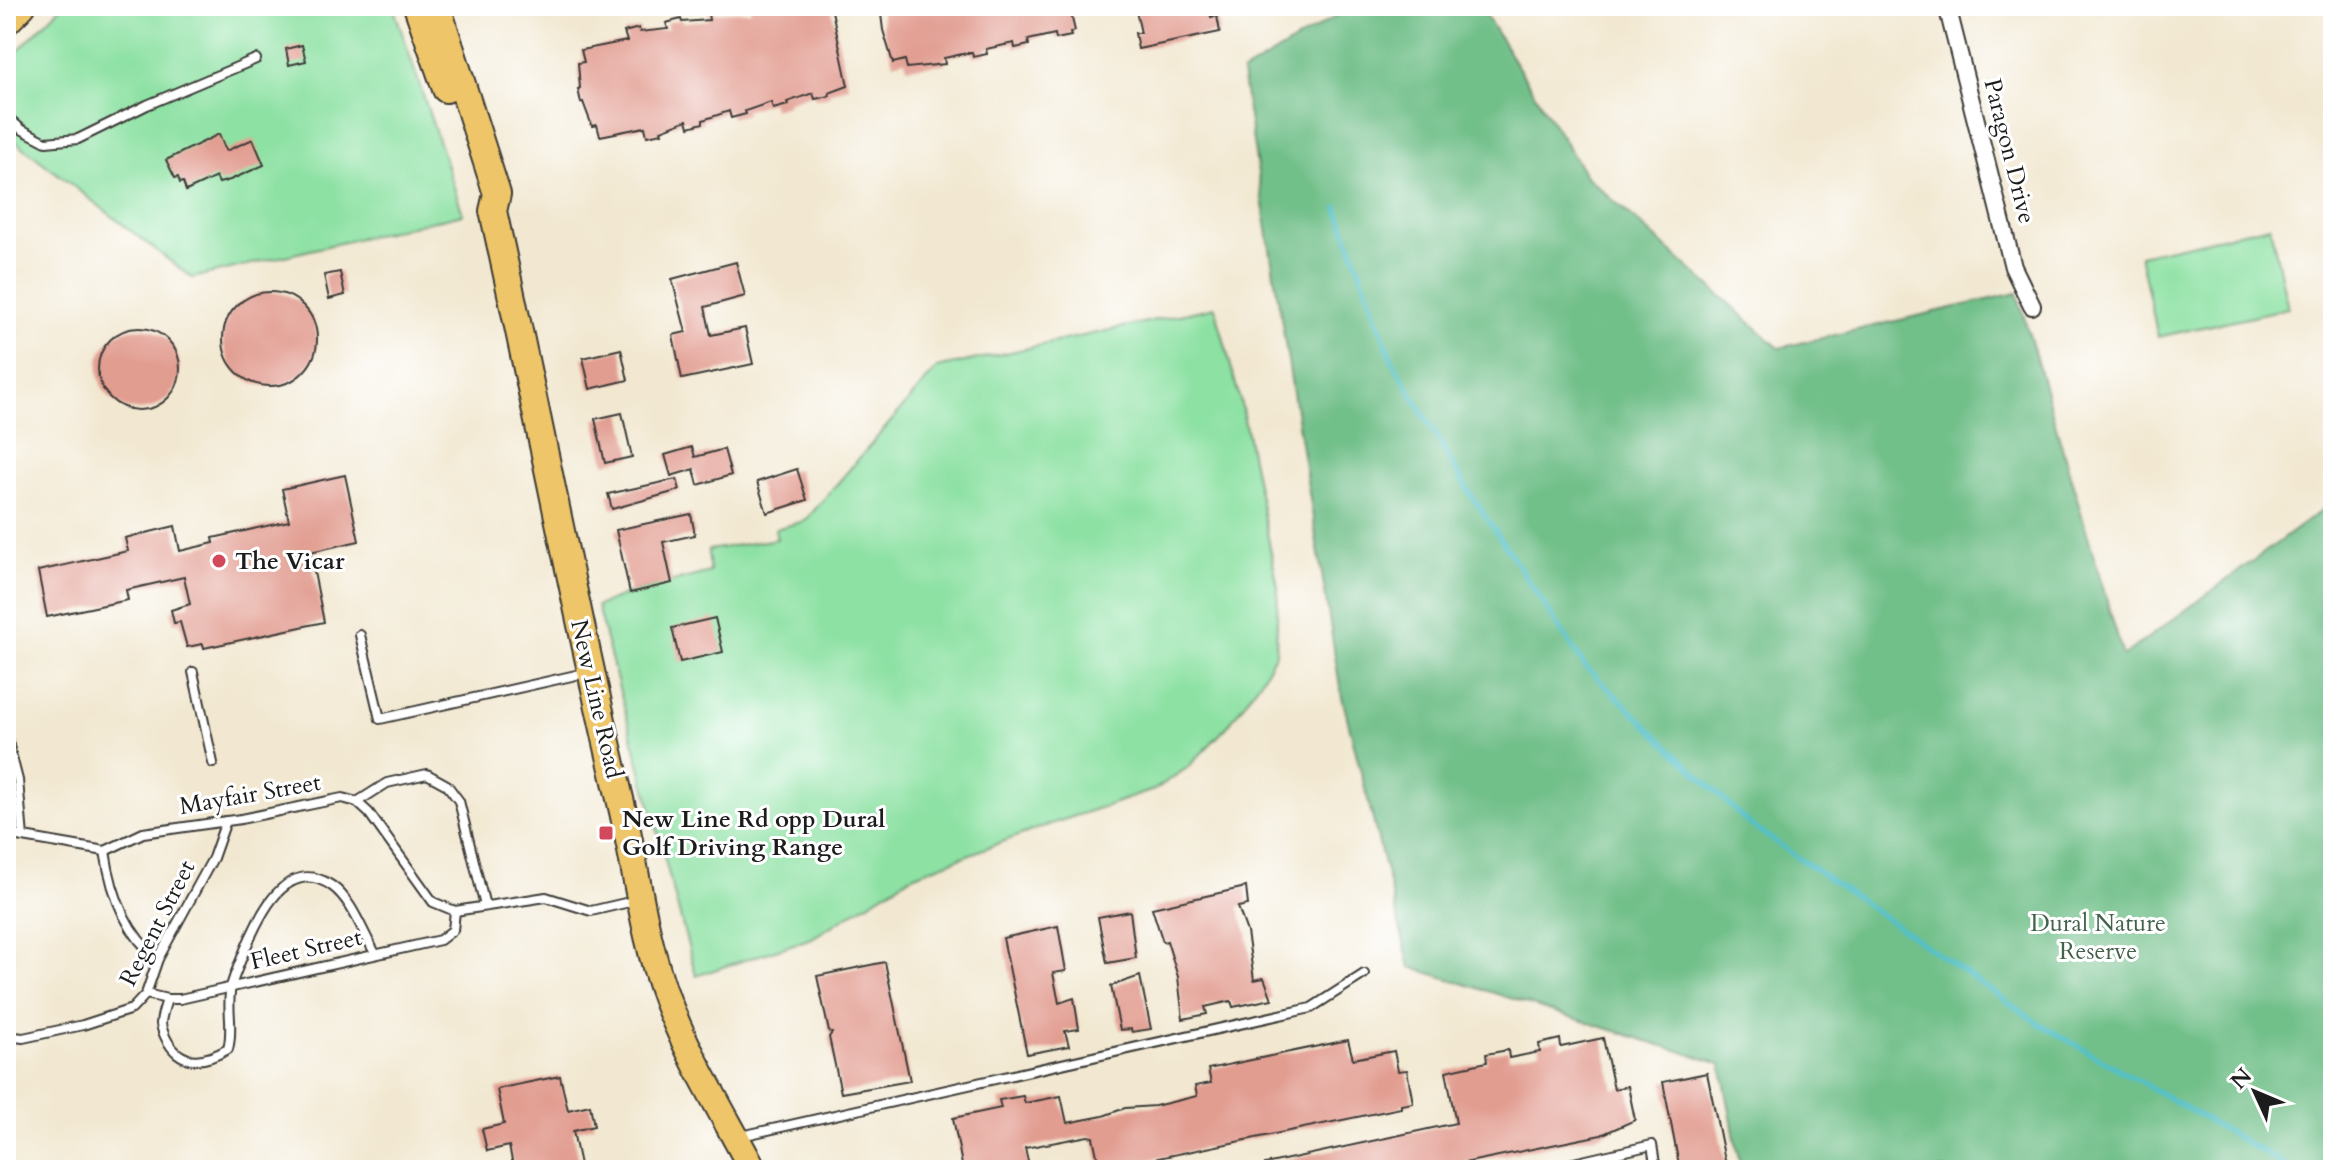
<svg xmlns="http://www.w3.org/2000/svg" width="2339" height="1176" font-family="Cardo,serif">
<rect width="100%" height="100%" fill="#fff"/>
<filter id="ink" filterUnits="userSpaceOnUse"><feTurbulence type="fractalNoise" baseFrequency=".0125" numOctaves="2"/><feDisplacementMap in="SourceGraphic" scale="16" xChannelSelector="R" yChannelSelector="G"/><feConvolveMatrix kernelMatrix="1 2 1 2 8 2 1 2 1" color-interpolation-filters="sRGB"/></filter>
<filter id="wash" filterUnits="userSpaceOnUse"><feTurbulence type="fractalNoise" baseFrequency=".006" numOctaves="4" result="noise"/><feDisplacementMap in="SourceGraphic" scale="32" xChannelSelector="R" yChannelSelector="G"/><feGaussianBlur stdDeviation="1.8" result="paint"/><feColorMatrix in="noise" values="0 0 0 0 0 0 0 0 0 0 0 0 0 0 0 0 0 1.4 0 .05"/><feComposite in="paint" operator="in"/></filter>
<g filter="url(#wash)">
<rect width="100%" height="100%" fill="#f2e8d1"/>
<g fill="#8ce1a3" stroke="#547e60" stroke-width="2">
<path d="M 62,6 L 393,6 L 463,214 L 192,278 L 6,134 L 6,63 Z"/>
<path d="M 2270,226 L 2288,308 L 2158,337 L 2140,255 Z"/>
<path d="M 1215,307 L 1241,404 L 1278,587 L 1276,653 L 1261,680 L 1227,727 L 1187,768 L 1154,790 L 1042,827 L 912,876 L 812,938 L 696,976 L 597,606 L 630,593 L 710,572 L 708,550 L 777,539 L 775,529 L 805,521 L 937,368 Z"/>
</g>
<path fill="#71bf89" stroke="#466e52" stroke-width="2" d="M 1353,6 L 1480,6 L 1586,176 L 1779,348 L 2017,293 L 2123,656 L 2333,502 L 2333,1170 L 1741,1170 L 1721,1064 L 1410,967 L 1341,693 L 1242,73 Z"/>
<g fill="none" stroke-linecap="round" stroke-linejoin="round">
<path stroke="#52c0c8" stroke-width="5" d="M 1337,207 L 1392,360 L 1466,487 L 1585,666 L 1748,823 L 2038,1023 L 2294,1170"/>
</g>
<g id="blocks">
<g fill="#e29d91">
<path d="M 750,6 L 831,6 L 848,86 L 829,93 L 830,96 L 815,99 L 813,93 L 787,102 L 788,105 L 773,109 L 771,102 L 745,111 L 746,114 L 731,118 L 729,111 L 703,120 L 703,123 L 689,127 L 687,120 L 661,130 L 662,133 L 647,136 L 645,127 L 600,136 L 597,125 L 592,126 L 583,102 L 581,103 L 578,89 L 580,88 L 578,63 L 584,62 L 581,50 L 627,41 L 624,32 L 639,28 L 640,32 L 668,29 L 666,23 L 681,19 L 682,22 L 709,20 L 708,13 L 751,11 Z"/>
<path d="M 880,6 L 1069,6 L 1075,31 L 1070,33 L 1071,36 L 1056,39 L 1055,34 L 1028,40 L 1029,45 L 1015,48 L 1014,43 L 986,49 L 987,54 L 973,57 L 972,52 L 944,58 L 945,64 L 907,68 L 905,60 L 893,63 L 883,30 Z"/>
<path d="M 1135,6 L 1209,6 L 1211,17 L 1217,16 L 1220,32 L 1138,49 L 1135,33 L 1141,33 Z"/>
<path d="M 302,45 L 306,61 L 289,65 L 286,49 Z"/>
<path d="M 219,134 L 226,151 L 253,139 L 264,165 L 230,180 L 219,183 L 216,177 L 186,191 L 183,182 L 180,183 L 178,177 L 175,178 L 166,160 Z"/>
<path d="M 736,262 L 745,296 L 705,307 L 711,335 L 745,328 L 753,364 L 682,379 L 673,335 L 686,332 L 672,279 Z"/>
<path d="M 340,272 L 345,295 L 329,299 L 324,275 Z"/>
<circle cx="270" cy="339" r="47"/>
<circle cx="139" cy="369" r="41"/>
<path d="M 621,349 L 628,380 L 590,389 L 583,358 Z"/>
<path d="M 622,413 L 632,457 L 605,463 L 595,419 Z"/>
<path d="M 692,447 L 695,457 L 724,449 L 731,475 L 698,485 L 694,469 L 671,476 L 665,455 Z"/>
<path d="M 797,469 L 807,500 L 767,513 L 757,482 Z"/>
<path d="M 345,475 L 359,541 L 310,552 L 324,622 L 204,648 L 203,644 L 187,647 L 180,622 L 174,623 L 171,610 L 190,604 L 184,577 L 126,590 L 128,600 L 47,617 L 38,571 L 128,551 L 125,538 L 175,526 L 180,551 L 214,543 L 213,538 L 289,521 L 282,489 Z"/>
<path d="M 677,479 L 680,490 L 612,509 L 608,494 Z"/>
<path d="M 691,514 L 695,535 L 663,542 L 672,583 L 630,593 L 616,530 Z"/>
<path d="M 715,618 L 723,652 L 680,662 L 672,628 Z"/>
<path d="M 1246,887 L 1248,905 L 1238,907 L 1247,932 L 1254,980 L 1264,978 L 1272,999 L 1233,1007 L 1231,1001 L 1205,1007 L 1207,1014 L 1183,1019 L 1178,977 L 1167,941 L 1163,942 L 1152,908 Z"/>
<path d="M 1130,911 L 1136,958 L 1107,963 L 1098,917 Z"/>
<path d="M 1058,926 L 1066,971 L 1053,973 L 1059,1003 L 1074,998 L 1079,1029 L 1065,1031 L 1069,1046 L 1027,1054 L 1003,938 Z"/>
<path d="M 885,962 L 910,1081 L 841,1093 L 829,1037 L 832,1033 L 829,1032 L 817,976 Z"/>
<path d="M 1140,976 L 1151,1029 L 1132,1032 L 1131,1029 L 1120,1030 L 1111,986 Z"/>
<path d="M 1603,1038 L 1614,1089 L 1628,1086 L 1635,1120 L 1601,1135 L 1430,1170 L 1266,1170 L 1265,1164 L 1456,1123 L 1446,1071 L 1487,1062 L 1486,1054 L 1508,1050 L 1509,1058 L 1540,1052 L 1539,1044 L 1560,1039 L 1561,1047 Z"/>
<path d="M 1348,1040 L 1353,1059 L 1394,1051 L 1398,1071 L 1407,1070 L 1413,1103 L 1401,1105 L 1401,1108 L 1100,1170 L 1093,1137 L 1088,1136 L 1025,1148 L 1030,1170 L 963,1170 L 953,1118 L 1001,1108 L 999,1100 L 1023,1096 L 1025,1103 L 1061,1096 L 1067,1123 L 1103,1116 L 1125,1108 L 1155,1106 L 1197,1096 L 1195,1086 L 1211,1083 L 1208,1069 Z"/>
<path d="M 1707,1073 L 1727,1170 L 1680,1170 L 1663,1082 Z"/>
<path d="M 560,1076 L 568,1110 L 590,1105 L 594,1126 L 573,1131 L 581,1170 L 514,1170 L 509,1146 L 487,1151 L 482,1129 L 504,1124 L 497,1089 Z"/>
</g>
</g>
</g>
<g filter="url(#ink)">
<use href="#blocks" fill-opacity="0" stroke="#3c3b37" stroke-width="2"/>
<g fill="none" stroke-linecap="round" stroke-linejoin="round">
<g stroke="#3c3b37" stroke-width="12">
<g id="lane">
<path d="M 6,116 L 21,129 L 46,142 L 78,139 L 147,105 L 256,59"/>
<path d="M 360,635 L 380,719 L 585,673"/>
<path d="M 193,672 L 213,763"/>
<path d="M 6,734 L 18,780 L 23,837"/>
<path d="M 357,802 L 387,783 L 427,774 L 447,785 L 459,801 L 485,906"/>
<path d="M 6,834 L 105,851 L 143,833 L 241,819 L 342,798 L 357,802 L 369,813 L 433,902 L 455,911"/>
<path d="M 105,851 C 111,892 125,933 158,959"/>
<path d="M 455,911 L 546,897 L 591,911 L 638,900"/>
<path d="M 146,994 L 167,999 L 180,999 L 440,940 L 453,930 L 455,911"/>
<path d="M 167,999 C 165,1007 161,1016 161,1024 C 162,1030 165,1037 168,1042 C 183,1067 206,1062 228,1049 C 234,1028 226,1007 231,987 C 234,975 240,963 244,952 C 258,918 286,854 332,886 C 352,900 363,933 375,953"/>
<path d="M 6,1036 L 23,1038 L 83,1025 L 132,1009 L 146,994 L 158,959 L 213,858 L 226,821"/>
<path d="M 741,1136 L 1311,1008 L 1364,974"/>
<path d="M 1543,1170 L 1652,1145 L 1656,1170"/>
</g>
</g>
<g stroke="#3c3b37" stroke-width="20">
<path id="street" d="M 1947,6 L 2013,267 L 2032,306"/>
</g>
<g stroke="#3c3b37" stroke-width="30">
<g id="primary">
<path d="M 417,6 L 446,89"/>
<path d="M 437,6 L 497,194 L 493,211 C 537,408 574,606 621,803 C 637,870 643,938 668,1003 C 691,1061 724,1115 753,1170"/>
<path d="M 6,22 L 22,6"/>
</g>
</g>
<use href="#lane" stroke="#fff" stroke-width="8"/>
<use href="#street" stroke="#fff" stroke-width="16"/>
<use href="#primary" stroke="#eec569" stroke-width="26"/>
</g>
</g>
<g fill="#d1495b" stroke="#fff" stroke-width="3">
<circle cx="219" cy="561" r="8"/>
<rect x="598" y="825" width="16" height="16" rx="4"/>
</g>
<g text-anchor="middle" stroke-width="6" stroke-linejoin="round" paint-order="stroke">
<g font-size="24" fill="#1c1c1c" stroke="#fff">
<text transform="translate(2010 151) rotate(76)" y="8">Paragon Drive</text>
<text transform="translate(597 699) rotate(77)" y="8">New Line Road</text>
<text transform="translate(250 794) rotate(-10)" y="8">Mayfair Street</text>
<text transform="translate(157 923) rotate(-63)" y="8">Regent Street</text>
<text transform="translate(306 949) rotate(-13)" y="8">Fleet Street</text>
</g>
<g font-size="24" font-weight="bold" fill="#1c1c1c" stroke="#fff" text-anchor="start">
<text x="235" y="569">The Vicar</text>
<text x="622" y="827">New Line Rd opp Dural<tspan x="622" dy="28">Golf Driving Range</tspan></text>
</g>
<g font-size="24" fill="#43614b" stroke="#fff">
<text x="2098" y="931">Dural Nature<tspan x="2098" dy="28">Reserve</tspan></text>
</g>
</g>
<rect width="2339" height="1176" fill="none" stroke="#fff" stroke-width="32"/>
<g transform="translate(2255 1092) rotate(314)" stroke="#ffffff" stroke-width="6" paint-order="stroke">
<path d="M0-6L14 30L0 20L-14 30Z" fill="#1c1c1c"/>
<text y="-12" font-size="22" font-weight="bold" text-anchor="middle" fill="#1c1c1c">N</text>
</g>
</svg>
